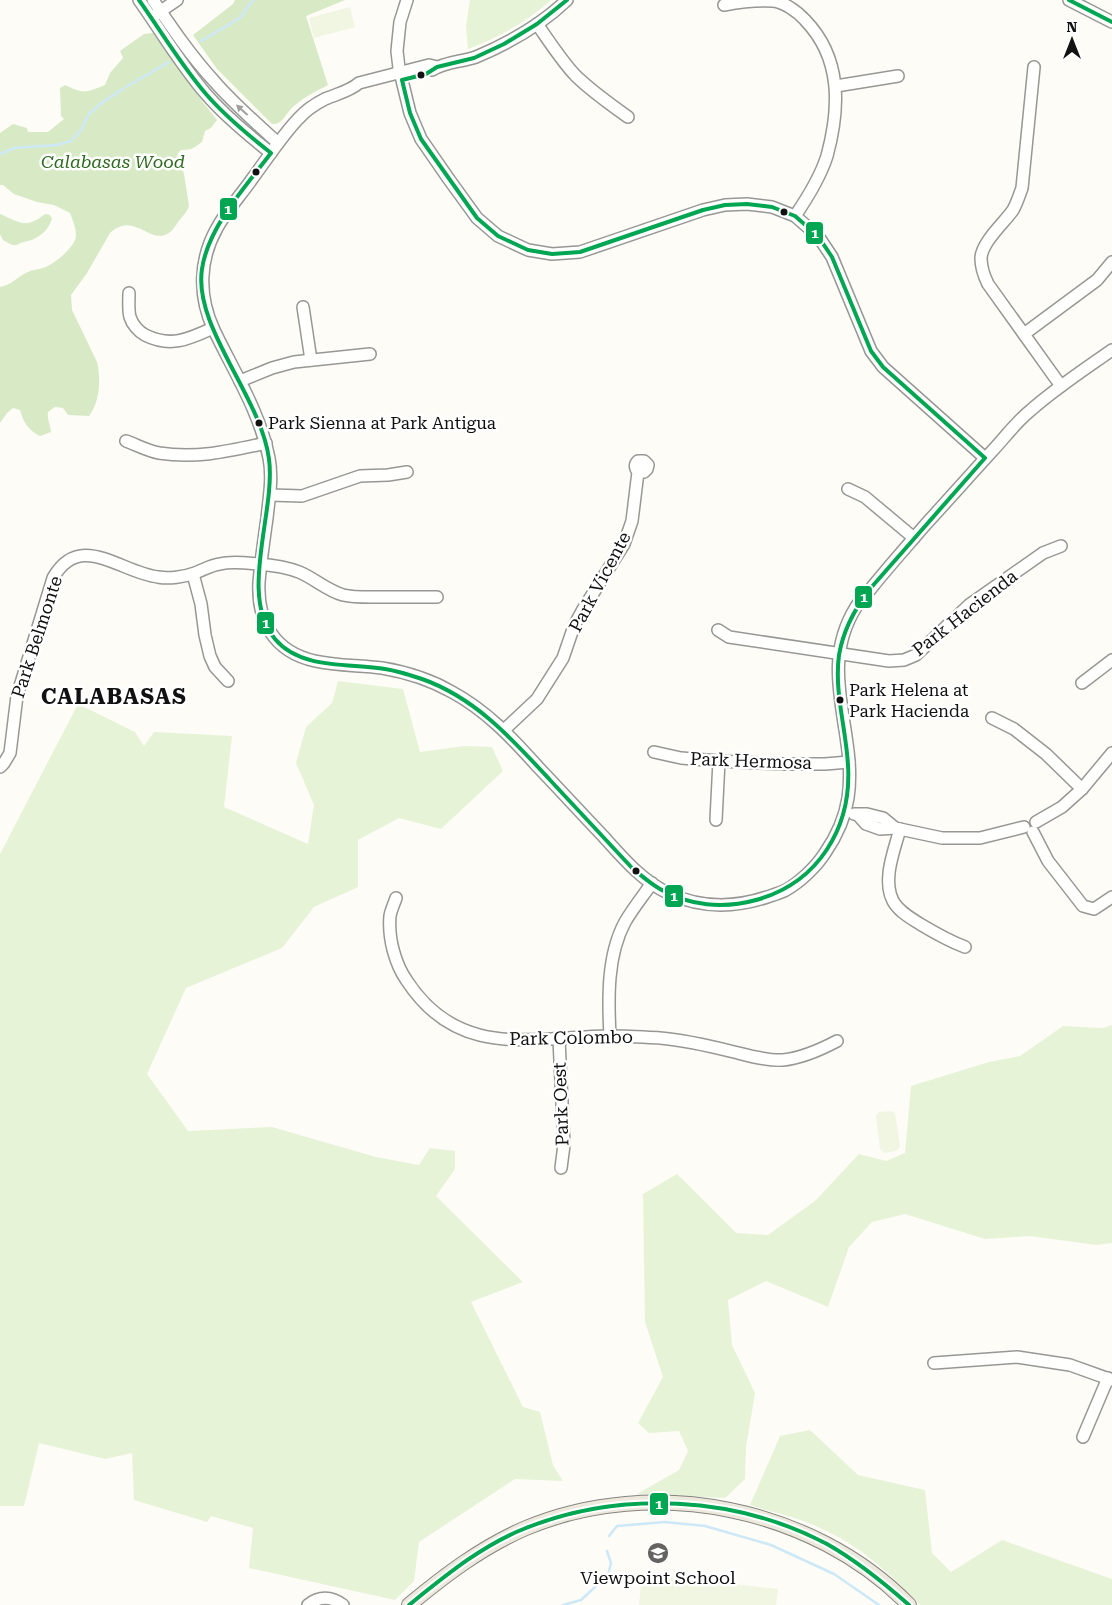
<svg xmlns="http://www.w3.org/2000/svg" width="1112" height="1605" font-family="'Roboto Serif',serif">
<rect width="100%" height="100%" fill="#fdfcf7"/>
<g fill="#e7f3d7">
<path d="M 470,0 L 551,0 C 527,22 499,37 468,49 L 466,26 Z"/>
<path d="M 338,681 L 403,689 L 420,752 L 464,746 L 492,747 L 503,771 L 441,829 L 399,818 L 358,840 L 358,887 L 314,907 L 282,948 L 186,988 L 147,1074 L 188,1131 L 272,1127 L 376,1157 L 419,1165 L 430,1148 L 455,1151 L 455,1169 L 436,1196 L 523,1282 L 471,1302 L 523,1407 L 540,1412 L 553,1465 L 563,1481 L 515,1479 L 419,1542 L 414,1581 L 395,1600 L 249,1568 L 253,1528 L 211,1516 L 207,1522 L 134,1500 L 132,1453 L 105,1459 L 39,1443 L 24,1506 L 0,1506 L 0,854 L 78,704 L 135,732 L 144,746 L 154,732 L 232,736 L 224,807 L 308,844 L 314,805 L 296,763 L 306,727 L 332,703 Z"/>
<path d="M 1112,1025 L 1112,1243 L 1096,1245 L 1030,1236 L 985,1239 L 905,1214 L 872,1222 L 849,1247 L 828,1307 L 766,1281 L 728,1300 L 732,1345 L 755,1393 L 746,1447 L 745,1479 L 725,1498 L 637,1494 L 679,1470 L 688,1451 L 679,1431 L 649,1433 L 638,1423 L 663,1377 L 645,1322 L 643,1194 L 677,1174 L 736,1233 L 768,1235 L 815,1201 L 859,1154 L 886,1161 L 905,1153 L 911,1086 L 989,1062 L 1020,1056 L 1063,1026 L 1103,1028 Z"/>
<path d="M 810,1430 L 858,1475 L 925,1490 L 932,1553 L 951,1572 L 1002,1540 L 1112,1579 L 1112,1605 L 920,1605 C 889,1573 861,1546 820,1528 C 800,1518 771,1512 750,1505 L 780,1436 Z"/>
</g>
<g fill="#d8eac5">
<path d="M 235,0 L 345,0 L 306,16 L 328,85 C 315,92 300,99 290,110 C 285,116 281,125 272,124 L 217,69 L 193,35 L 233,4 Z"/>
<path d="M 153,33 L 202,101 L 217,120 L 211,128 L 205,131 L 202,142 C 199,144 194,148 191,149 C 184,151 180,147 177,156 L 184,174 L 189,206 C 187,212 182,217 178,222 C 175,227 171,233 165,235 C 147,241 133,212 110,233 L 87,273 L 71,295 L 72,310 L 97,362 C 101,380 100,401 89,416 L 68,415 L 63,408 L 55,407 L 48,412 C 47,419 50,424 51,432 L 40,436 C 29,431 23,422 20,410 L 13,408 L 7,413 L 0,423 L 0,287 C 13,284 13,280 24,274 C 30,270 36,270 43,268 C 53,265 71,250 75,240 C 78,232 73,221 70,213 L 54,205 L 37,202 L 14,194 L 3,185 L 0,185 L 0,133 L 13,124 L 27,128 L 28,132 L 48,132 L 64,119 L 61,116 L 60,88 L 65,85 C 84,94 85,93 105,85 L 110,73 L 123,58 L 120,51 L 144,34 Z"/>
<path d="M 0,214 C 21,223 26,229 45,214 L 50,215 L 52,219 C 48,230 40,238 28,241 C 23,242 22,242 17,245 L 12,245 L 3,240 L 0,234 Z"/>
</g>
<g fill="#f0f6e1">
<path d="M 350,7 L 355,27 L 314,38 L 309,18 Z"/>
<path d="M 891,1111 L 895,1113 L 900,1147 L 896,1151 L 884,1153 L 880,1149 L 876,1116 L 879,1112 Z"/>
<path d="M 642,1574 L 778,1589 L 776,1605 L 639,1605 Z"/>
</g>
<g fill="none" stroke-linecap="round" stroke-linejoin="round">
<g stroke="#cde8f7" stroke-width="2.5">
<path d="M 201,41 L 240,18 L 253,0"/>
<path d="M 126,87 L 169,62"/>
<path d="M 0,154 L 14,148 L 57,145 L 71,141 L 81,130 L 89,114 L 103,102 L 123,89"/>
<path d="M 609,1536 L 617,1526 L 665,1522 L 705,1526 L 771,1545 L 834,1574 L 879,1605"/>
<path d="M 563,1605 L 581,1600 L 608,1575 L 611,1563 L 607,1551"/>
</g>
<g stroke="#979795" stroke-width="14">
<g id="minor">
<path d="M 139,0 C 161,31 181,65 206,94 C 225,116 248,135 271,153"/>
<path d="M 153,0 C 172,28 191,56 214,81 C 233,103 256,123 278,143"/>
<path d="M 407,0 L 400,22 L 397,51 L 399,68 L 410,113 L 421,139 L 448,178 L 477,218 L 498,236 L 528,250 L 552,254 L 580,252 L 703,210 L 725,205 L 747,204 L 772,207 L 795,216 L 818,236 L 832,257 L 871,351 L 883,367 L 985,458"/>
<path d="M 1069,0 L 1112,22"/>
<path d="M 724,5 C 740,2 757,0 773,1 C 784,2 798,12 805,20 C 842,58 840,108 827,156 C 820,178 808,197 795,216"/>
<path d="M 155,15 L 177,0"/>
<path d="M 537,24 C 549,41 561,60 575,75 C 591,91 610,104 628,117"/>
<path d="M 437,67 L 429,65 L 359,83 C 350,91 337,94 325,99 C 315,104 306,110 298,119 C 281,137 267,159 252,179 C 241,195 226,211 217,228 C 199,260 198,296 214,330 C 234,372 260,412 269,458 C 273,478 269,498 267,518 C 264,539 261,560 259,582 C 257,621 274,652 315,661 C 337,666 360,665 382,668 C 406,672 431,680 452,692 C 487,711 512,738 538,767 C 560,790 581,813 603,836 C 622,857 642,881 668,893 C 700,908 734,908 767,897 C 773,895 780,893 786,890 C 800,882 816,867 825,853 C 836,837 845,818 848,798 C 858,732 816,671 856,607 C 861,599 868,593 873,586 C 890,565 908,545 926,524 C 949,499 971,474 994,449 C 1006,436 1017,421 1031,410 C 1056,388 1085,369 1112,350"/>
<path d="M 1034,67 L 1022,188 C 1019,196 1017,203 1013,210 C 1004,223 982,242 981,258 C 981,267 984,276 988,284 L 1061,386"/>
<path d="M 432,70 C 445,62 461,62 476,57 C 509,43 541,25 567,0"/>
<path d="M 836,86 L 898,76"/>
<path d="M 129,293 C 129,301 128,310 130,317 C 132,324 139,332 145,335 C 171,348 189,339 213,328"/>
<path d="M 303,307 L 311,360"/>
<path d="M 1024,334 L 1097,280 L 1112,262"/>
<path d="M 240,381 L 272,368 L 294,362 L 370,354"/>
<path d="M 126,441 C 137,445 148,451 159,453 C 197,459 229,451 266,443"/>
<path d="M 848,489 L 865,497 L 914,538"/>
<path d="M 270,495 L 302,496 L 360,476 L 388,475 L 407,472"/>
<path d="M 193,574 L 201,604 L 205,635 L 210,656 L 215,667 L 228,681"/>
<path d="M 718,630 L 729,637 L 889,661 L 904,660 L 916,655 L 969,605 L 1043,553 L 1061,546"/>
<path d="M 1082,683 L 1112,660"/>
<path d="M 992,718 L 1014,729 L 1046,754 L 1082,789"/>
<path d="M 504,730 L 537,699 L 563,658 L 574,626 L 582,611 L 624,544 L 632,521 L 638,472 C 635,468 634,465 638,461 L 644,461 L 648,465 L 647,469 L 644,472 L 638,472"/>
<path d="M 654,752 L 681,758 L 719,761 L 781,764 L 825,764 L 849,762"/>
<path d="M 0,767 L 4,763 L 10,753 L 17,696 L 53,578 C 80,530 121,573 158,577 C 169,579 184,577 195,573 C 203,570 211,565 220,564 C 232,561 246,563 258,564 C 271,565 286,567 299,572 C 314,578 326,590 343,595 C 356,598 370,597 384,597 C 402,597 420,597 437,597"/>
<path d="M 854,814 L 867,814 L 883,818 L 895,828"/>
<path d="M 858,815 L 866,824 L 880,829 L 895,828 L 942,838 L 980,838 L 1024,827"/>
<path d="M 716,820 L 719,761"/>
<path d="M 1036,822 L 1062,807 L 1082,789 L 1112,753"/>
<path d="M 900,829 C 894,851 882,880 893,901 C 899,912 911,918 920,924 C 935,933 949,941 965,947"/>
<path d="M 1033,832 L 1048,861 L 1083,906 L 1094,909 L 1112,897"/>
<path d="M 396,898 C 394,904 391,910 390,916 C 388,938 395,964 407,981 C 459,1060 532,1037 610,1036 C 627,1036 643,1037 660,1038 C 685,1040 710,1046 734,1052 C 750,1056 767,1061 783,1060 C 802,1058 820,1050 837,1041"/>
<path d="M 610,1036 C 608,999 607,955 625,922 C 633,908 643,896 652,883"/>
<path d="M 559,1039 L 564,1145 L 561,1168"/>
<path d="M 934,1363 L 1017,1357 L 1070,1365 L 1112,1380"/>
<path d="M 1083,1437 L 1108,1378"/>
<path d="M 308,1605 C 319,1596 331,1596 343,1605"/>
</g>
</g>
<g stroke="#858482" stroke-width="16">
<path id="major" d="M 409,1605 C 445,1575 482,1547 526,1528 C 653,1475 813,1507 909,1605"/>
</g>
<use href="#minor" stroke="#fffffe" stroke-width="11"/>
<use href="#major" stroke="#ede9dc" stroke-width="14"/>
<g stroke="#fff" stroke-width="8">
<g id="bus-1">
<path d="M 139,0 C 161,31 181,65 206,94 C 225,116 248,135 271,153 C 246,186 208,227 202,269 C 193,327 261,397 269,459 C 276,512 238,595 275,639 C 301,670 350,663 385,669 C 398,671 410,675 422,679 C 476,698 513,740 550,780 C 578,810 605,839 633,869 C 642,876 651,884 660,889 C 689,906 724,909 756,900 C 818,883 852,828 848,765 C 846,728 834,692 839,655 C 843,631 854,610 869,590 L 985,458 L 883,367 L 871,351 L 832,257 L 818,236 L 795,216 L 772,207 L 747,204 L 725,205 L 703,210 L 580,252 L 552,254 L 528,250 L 498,236 L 477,218 L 421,139 L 410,113 L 402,80 L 426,74 L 437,67 L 474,58 L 504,44 L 537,24 L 567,0"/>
<path d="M 1069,0 L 1112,22"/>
<path d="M 409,1605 C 445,1576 482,1545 526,1528 C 621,1490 736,1496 827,1544 C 857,1561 883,1582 909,1605"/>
</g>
</g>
<use href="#bus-1" stroke="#00a651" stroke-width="4"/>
</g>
<defs><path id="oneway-solid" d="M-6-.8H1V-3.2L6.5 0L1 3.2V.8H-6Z" transform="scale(1.25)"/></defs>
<use fill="#a0a09f" href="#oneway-solid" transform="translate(242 110) rotate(-138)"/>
<defs>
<g id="school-disc" transform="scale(1.125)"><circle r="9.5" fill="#646362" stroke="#fff"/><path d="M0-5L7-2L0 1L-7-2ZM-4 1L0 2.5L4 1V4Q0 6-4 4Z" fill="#fff"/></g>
</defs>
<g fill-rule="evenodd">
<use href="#school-disc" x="658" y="1553"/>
</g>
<g fill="#111" stroke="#fff" stroke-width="2">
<circle cx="421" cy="75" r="4.5"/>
<circle cx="256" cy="172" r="4.5"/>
<circle cx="784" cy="212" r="4.5"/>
<circle cx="259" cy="423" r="4.5"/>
<circle cx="840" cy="700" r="4.5"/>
<circle cx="636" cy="871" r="4.5"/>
</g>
<g text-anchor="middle" stroke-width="5" stroke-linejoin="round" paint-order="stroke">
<g font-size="17" fill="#111" stroke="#fff" text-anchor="start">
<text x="268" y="429">Park Sienna at Park Antigua</text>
<text x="849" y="696">Park Helena at<tspan x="849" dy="21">Park Hacienda</tspan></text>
</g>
<g font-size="18" font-style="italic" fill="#2f6b1f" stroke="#fff">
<text x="113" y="168">Calabasas Wood</text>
</g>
<g font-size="18" fill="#111" stroke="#fff">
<text transform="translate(600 582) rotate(-62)" y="6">Park Vicente</text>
<text transform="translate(965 613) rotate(-38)" y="6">Park Hacienda</text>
<text transform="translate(37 637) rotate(-72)" y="6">Park Belmonte</text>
<text transform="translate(751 761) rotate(2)" y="6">Park Hermosa</text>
<text transform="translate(571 1038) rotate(-1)" y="6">Park Colombo</text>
<text transform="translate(561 1104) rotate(-92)" y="6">Park Oest</text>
</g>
<g font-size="18" fill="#111" stroke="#fff">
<text x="658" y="1584">Viewpoint School</text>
</g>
<g font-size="22" font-weight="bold" letter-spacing="1" fill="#111" stroke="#fff">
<text x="114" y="704">CALABASAS</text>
</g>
</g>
<g stroke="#fff" stroke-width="2">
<rect x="219" y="197" width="19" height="24" rx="5" fill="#00a651"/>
<rect x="805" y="221" width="19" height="24" rx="5" fill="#00a651"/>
<rect x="854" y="585" width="19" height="24" rx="5" fill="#00a651"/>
<rect x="256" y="611" width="19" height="24" rx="5" fill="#00a651"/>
<rect x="664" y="884" width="20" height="24" rx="5" fill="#00a651"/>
<rect x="649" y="1492" width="20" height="24" rx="5" fill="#00a651"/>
</g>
<g font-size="14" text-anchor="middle" font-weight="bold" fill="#fff">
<text x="228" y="214">1</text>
<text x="815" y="238">1</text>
<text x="864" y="602">1</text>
<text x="266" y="628">1</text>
<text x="674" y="901">1</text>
<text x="659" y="1509">1</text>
</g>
<g transform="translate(1072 40)" stroke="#ffffff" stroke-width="4" paint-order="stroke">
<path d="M0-4L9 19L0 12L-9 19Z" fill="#111111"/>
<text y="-8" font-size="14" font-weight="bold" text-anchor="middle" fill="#111111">N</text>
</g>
</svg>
